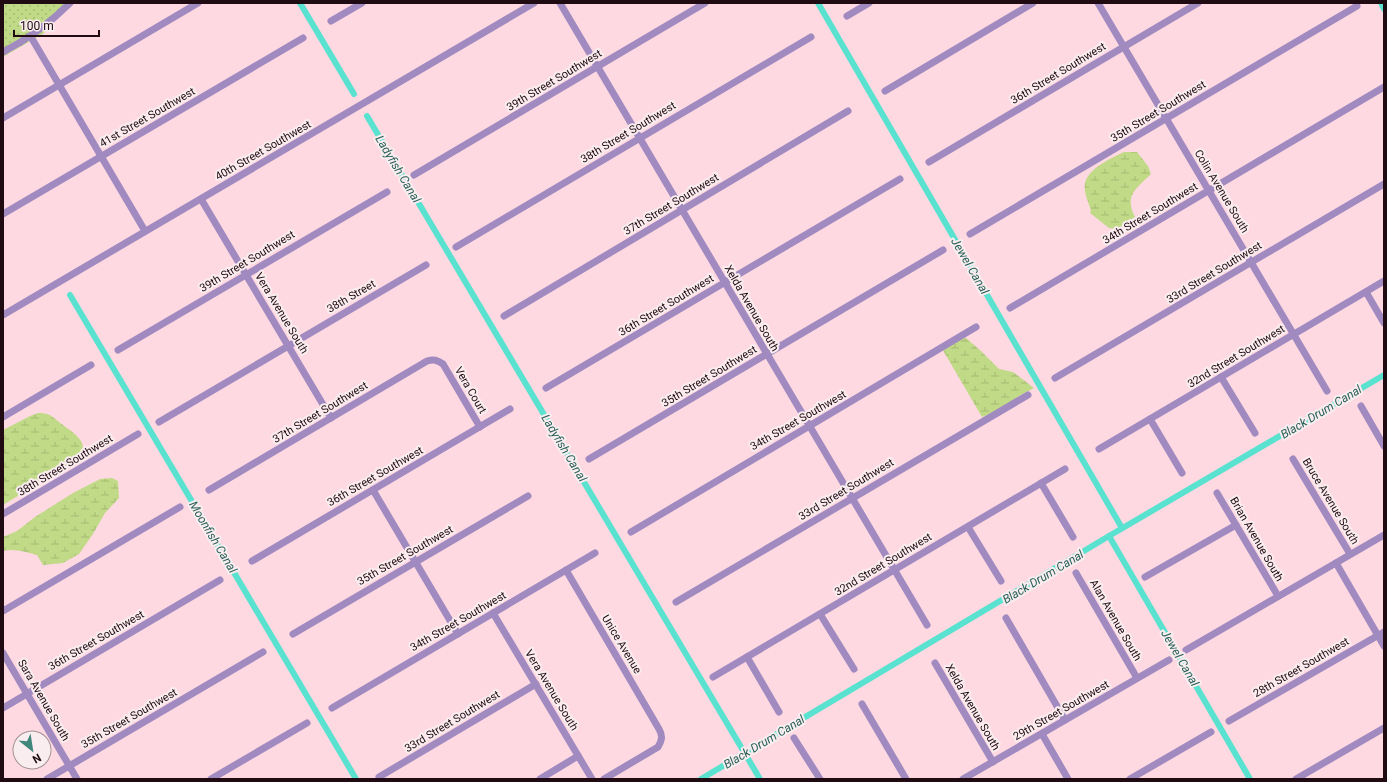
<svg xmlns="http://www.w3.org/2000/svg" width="1387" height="782" font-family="Roboto,sans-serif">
<defs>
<pattern id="grass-dots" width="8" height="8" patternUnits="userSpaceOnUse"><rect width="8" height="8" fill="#c1da87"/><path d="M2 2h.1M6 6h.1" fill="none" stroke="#a5ba74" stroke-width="1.8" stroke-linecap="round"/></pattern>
<pattern id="wetland-marsh" width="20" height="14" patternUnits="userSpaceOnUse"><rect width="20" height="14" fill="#c1da87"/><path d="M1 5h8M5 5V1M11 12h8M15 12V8" fill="none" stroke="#a5ba74"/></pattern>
</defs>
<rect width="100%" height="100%" fill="#fed9e1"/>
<path fill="url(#grass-dots)" d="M 3,3 L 70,3 L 44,33 L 3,57 Z"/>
<g fill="url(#wetland-marsh)">
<path d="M 1124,152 L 1137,152 L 1148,166 L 1151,174 C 1136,189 1124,195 1135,217 L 1117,229 L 1109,228 L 1090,213 L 1091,211 C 1089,203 1083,192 1085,183 C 1088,169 1111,158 1124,152 Z"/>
<path d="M 966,338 L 981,351 L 999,369 L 1013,372 L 1034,388 L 1019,396 L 1005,408 L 982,417 L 941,347 L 949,341 Z"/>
<path d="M 38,413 C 52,413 53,418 63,425 C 75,434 94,445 75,461 L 3,505 L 3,430 L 30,416 Z"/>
<path d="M 112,478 L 118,481 L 119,498 L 105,513 L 93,534 L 79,554 L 63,563 L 43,565 L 37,555 C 27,552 13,548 3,551 L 3,537 L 17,531 L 35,517 L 73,493 L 100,479 Z"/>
</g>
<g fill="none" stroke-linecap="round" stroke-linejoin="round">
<g stroke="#59e2cf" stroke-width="6">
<path d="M 300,3 L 354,94"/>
<path d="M 818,3 L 1122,528"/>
<path d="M 1381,3 L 1384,9"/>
<path d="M 367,116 L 760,779"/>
<path d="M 70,295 L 356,779"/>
<path d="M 1109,536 L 1250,779"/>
<path d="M 701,779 L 1109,536 L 1384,375"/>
</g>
<g stroke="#a08ac0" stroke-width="7">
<path d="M 560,3 L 927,625"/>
<path d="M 1098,3 L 1327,391"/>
<path d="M 847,16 L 869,3"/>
<path d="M 331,21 L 362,3"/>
<path d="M 31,37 L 145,231"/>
<path d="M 3,52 C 28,39 50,23 70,3"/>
<path d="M 885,91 L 1033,3"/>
<path d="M 3,118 L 198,3"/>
<path d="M 929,162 L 1198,3"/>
<path d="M 414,175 L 705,3"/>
<path d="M 201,199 L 331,418"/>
<path d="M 3,214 L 303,38"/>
<path d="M 970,234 L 1357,6"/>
<path d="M 456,247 L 811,37"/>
<path d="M 1366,292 L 1384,323"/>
<path d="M 1010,308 L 1384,87"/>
<path d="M 3,315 L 534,3"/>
<path d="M 504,316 L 848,111"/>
<path d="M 118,350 L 387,192"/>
<path d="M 1221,377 L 1255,433"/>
<path d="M 1055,378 L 1384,184"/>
<path d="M 546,388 L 900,179"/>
<path d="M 1361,406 L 1384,446"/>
<path d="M 3,417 L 91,365"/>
<path d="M 1150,419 L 1182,473"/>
<path d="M 159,422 L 426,265"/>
<path d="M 1099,449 L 1384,281"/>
<path d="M 589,459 L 943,250"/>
<path d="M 1293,459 L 1350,554"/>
<path d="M 1041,483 L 1073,537"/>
<path d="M 209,490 L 427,361 C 434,359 437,360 443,364 L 480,427"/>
<path d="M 373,490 L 458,634"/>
<path d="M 1217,493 L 1278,596"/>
<path d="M 3,514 L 138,434"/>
<path d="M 968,527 L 1001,581"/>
<path d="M 631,532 L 976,327"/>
<path d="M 252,561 L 510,409"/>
<path d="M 1336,563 L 1384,646"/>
<path d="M 566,570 L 659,729 C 663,736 662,740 658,747 L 604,779"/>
<path d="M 1076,573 L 1137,678"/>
<path d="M 1145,577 L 1236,525"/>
<path d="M 676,602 L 1028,395"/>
<path d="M 3,611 L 180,507"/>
<path d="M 493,613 L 592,779"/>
<path d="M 820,614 L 854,669"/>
<path d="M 1006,618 L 1065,720"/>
<path d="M 293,634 L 528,496"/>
<path d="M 1186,650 L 1384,535"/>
<path d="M 3,653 L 77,779"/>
<path d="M 747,657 L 779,712"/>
<path d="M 935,663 L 993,762"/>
<path d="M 713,677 L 1065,469"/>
<path d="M 862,704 L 906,779"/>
<path d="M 3,708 L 220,580"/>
<path d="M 332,708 L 595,553"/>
<path d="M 1229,721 L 1384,632"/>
<path d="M 1042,734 L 1068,779"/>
<path d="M 794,738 L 820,779"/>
<path d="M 379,777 L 536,684"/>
<path d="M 47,779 L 263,652"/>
<path d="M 211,779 L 307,723"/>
<path d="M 540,779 L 578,756"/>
<path d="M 963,779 L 1169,660"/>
<path d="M 1130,779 L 1211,732"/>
<path d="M 1296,779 L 1384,728"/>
</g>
</g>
<g text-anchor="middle" stroke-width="4" stroke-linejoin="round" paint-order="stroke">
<g font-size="11" fill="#1f0b11" stroke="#faedf0">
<text transform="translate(1058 73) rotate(-31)" y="4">36th Street Southwest</text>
<text transform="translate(554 80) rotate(-31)" y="4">39th Street Southwest</text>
<text transform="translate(1158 111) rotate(-31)" y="4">35th Street Southwest</text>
<text transform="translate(147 117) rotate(-30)" y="4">41st Street Southwest</text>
<text transform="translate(628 132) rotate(-31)" y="4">38th Street Southwest</text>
<text transform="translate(263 150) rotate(-30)" y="4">40th Street Southwest</text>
<text transform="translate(1222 191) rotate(59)" y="4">Colin Avenue South</text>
<text transform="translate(671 204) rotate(-31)" y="4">37th Street Southwest</text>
<text transform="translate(1150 213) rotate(-31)" y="4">34th Street Southwest</text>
<text transform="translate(247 261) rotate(-31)" y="4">39th Street Southwest</text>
<text transform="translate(1214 272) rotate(-31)" y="4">33rd Street Southwest</text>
<text transform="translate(351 296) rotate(-30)" y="4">38th Street</text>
<text transform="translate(666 305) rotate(-31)" y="4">36th Street Southwest</text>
<text transform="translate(752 308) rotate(60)" y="4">Xelda Avenue South</text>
<text transform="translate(282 313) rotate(59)" y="4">Vera Avenue South</text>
<text transform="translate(1236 356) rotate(-31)" y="4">32nd Street Southwest</text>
<text transform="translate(709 376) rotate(-31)" y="4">35th Street Southwest</text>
<text transform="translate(471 390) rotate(60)" y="4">Vera Court</text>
<text transform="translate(320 412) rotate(-31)" y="4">37th Street Southwest</text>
<text transform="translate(798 420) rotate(-30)" y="4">34th Street Southwest</text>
<text transform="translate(65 465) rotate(-31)" y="4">38th Street Southwest</text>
<text transform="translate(375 476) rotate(-30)" y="4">36th Street Southwest</text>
<text transform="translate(846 489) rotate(-31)" y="4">33rd Street Southwest</text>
<text transform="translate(1331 501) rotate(59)" y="4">Bruce Avenue South</text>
<text transform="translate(1257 539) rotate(60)" y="4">Brian Avenue South</text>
<text transform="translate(405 555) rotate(-30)" y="4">35th Street Southwest</text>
<text transform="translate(883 564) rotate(-31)" y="4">32nd Street Southwest</text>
<text transform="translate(1116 620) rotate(60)" y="4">Alan Avenue South</text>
<text transform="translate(458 621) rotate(-30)" y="4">34th Street Southwest</text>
<text transform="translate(96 640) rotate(-30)" y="4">36th Street Southwest</text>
<text transform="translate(622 644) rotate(59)" y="4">Unice Avenue</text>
<text transform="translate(1301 667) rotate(-30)" y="4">28th Street Southwest</text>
<text transform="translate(552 690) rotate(59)" y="4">Vera Avenue South</text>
<text transform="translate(44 700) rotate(60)" y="4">Sara Avenue South</text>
<text transform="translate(973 707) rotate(60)" y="4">Xelda Avenue South</text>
<text transform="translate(1061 710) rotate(-30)" y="4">29th Street Southwest</text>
<text transform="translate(129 718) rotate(-30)" y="4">35th Street Southwest</text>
<text transform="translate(452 721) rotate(-31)" y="4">33rd Street Southwest</text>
</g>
<g font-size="12" font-style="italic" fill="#276057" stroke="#faedf0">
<text transform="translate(398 169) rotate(59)" y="4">Ladyfish Canal</text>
<text transform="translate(970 266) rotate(60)" y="4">Jewel Canal</text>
<text transform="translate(1321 412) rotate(-31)" y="4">Black Drum Canal</text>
<text transform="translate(564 448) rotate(59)" y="4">Ladyfish Canal</text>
<text transform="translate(213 537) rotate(59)" y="4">Moonfish Canal</text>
<text transform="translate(1043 577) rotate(-31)" y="4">Black Drum Canal</text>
<text transform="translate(1180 658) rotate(60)" y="4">Jewel Canal</text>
<text transform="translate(764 742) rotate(-31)" y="4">Black Drum Canal</text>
</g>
</g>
<rect width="1387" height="782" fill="none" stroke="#1f0b11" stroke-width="8"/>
<g transform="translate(32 750) rotate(150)"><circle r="19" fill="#faedf0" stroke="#a29397"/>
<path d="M0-3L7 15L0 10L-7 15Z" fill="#41867b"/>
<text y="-6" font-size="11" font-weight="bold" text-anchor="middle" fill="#1f0b11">N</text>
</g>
<path d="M14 30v6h85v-6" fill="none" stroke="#1f0b11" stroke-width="2"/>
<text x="20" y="30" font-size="12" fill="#1f0b11" stroke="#faedf0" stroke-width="3" paint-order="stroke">100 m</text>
</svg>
